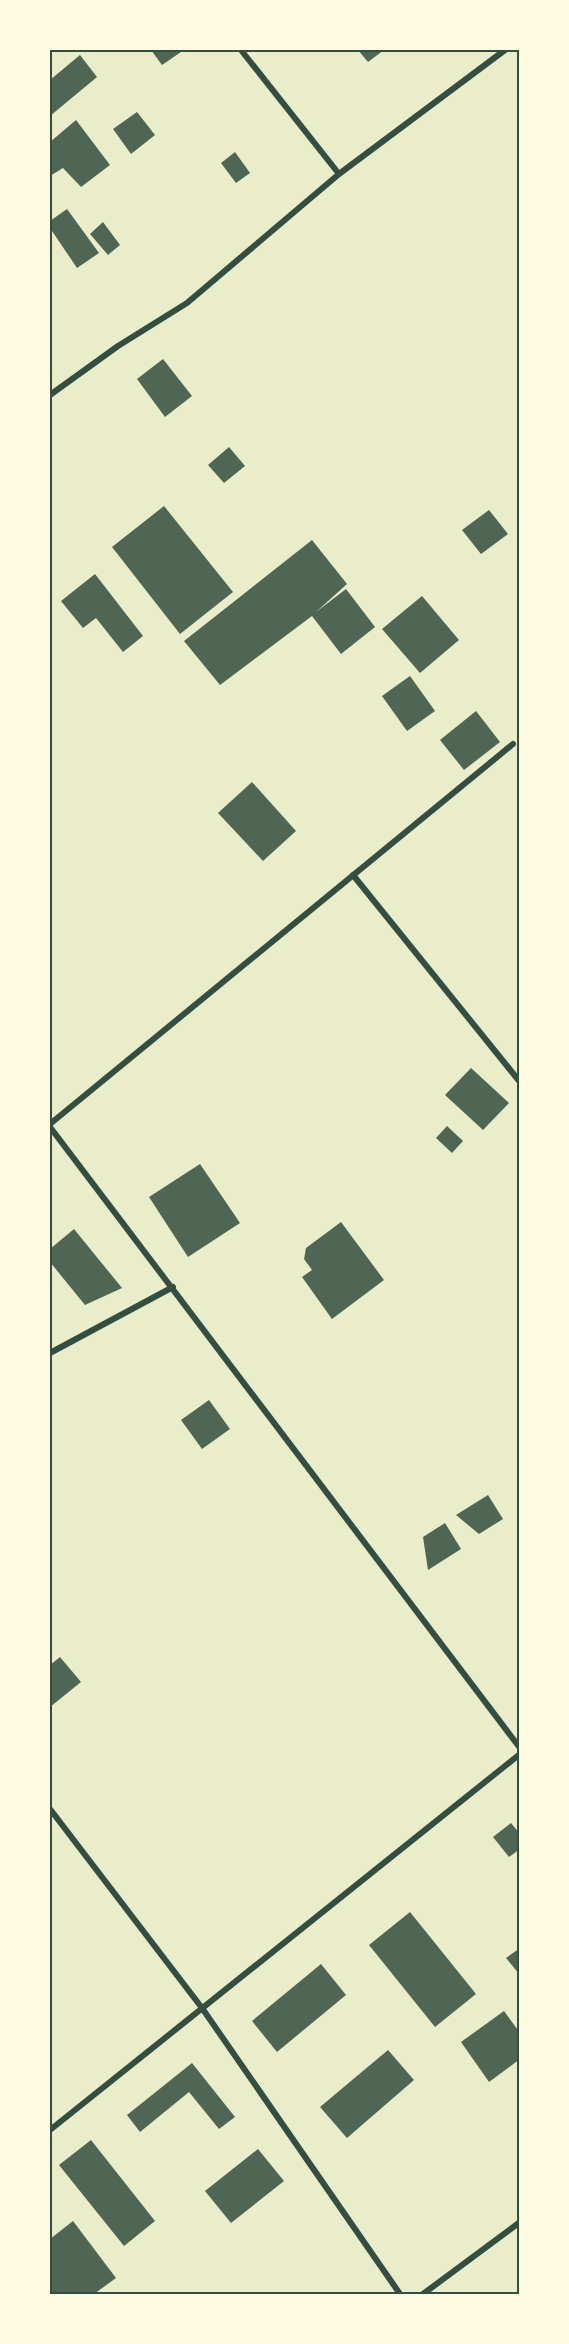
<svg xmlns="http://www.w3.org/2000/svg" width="569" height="2344" font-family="Ubuntu,sans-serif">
<rect width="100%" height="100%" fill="#e9edc9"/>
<g fill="#4f6655">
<path d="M 151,50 L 180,50 L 181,52 L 162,65 Z"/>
<path d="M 358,50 L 384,50 L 368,62 Z"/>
<path d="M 80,55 L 97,77 L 50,116 L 50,80 Z"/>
<path d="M 137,112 L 155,135 L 131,154 L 113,129 Z"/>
<path d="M 76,120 L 110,165 L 81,187 L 63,168 L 50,176 L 50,142 Z"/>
<path d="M 235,152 L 250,173 L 236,183 L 221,163 Z"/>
<path d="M 67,209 L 99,253 L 77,268 L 50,228 L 50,221 Z"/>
<path d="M 103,222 L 120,245 L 108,255 L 90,234 Z"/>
<path d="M 163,359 L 192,396 L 165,417 L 137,379 Z"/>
<path d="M 229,447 L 245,466 L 224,483 L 208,465 Z"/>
<path d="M 164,506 L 233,592 L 180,634 L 112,547 Z"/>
<path d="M 489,510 L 508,534 L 481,554 L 462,530 Z"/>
<path d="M 312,540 L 347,584 L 316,612 L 346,589 L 375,627 L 341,654 L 312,616 L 220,685 L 184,641 Z"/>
<path d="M 95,574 L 143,636 L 123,652 L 96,618 L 83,628 L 61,601 Z"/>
<path d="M 422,596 L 459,640 L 420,673 L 382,629 Z"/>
<path d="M 410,676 L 435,711 L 407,731 L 382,696 Z"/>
<path d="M 476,711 L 500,742 L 464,770 L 440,740 Z"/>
<path d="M 252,782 L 296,831 L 263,861 L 218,813 Z"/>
<path d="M 471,1068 L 509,1103 L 483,1130 L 445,1095 Z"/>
<path d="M 447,1126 L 463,1141 L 452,1153 L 436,1138 Z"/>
<path d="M 200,1164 L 240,1223 L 188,1257 L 149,1197 Z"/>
<path d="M 341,1222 L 384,1280 L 332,1319 L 302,1277 L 312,1270 L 304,1259 L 306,1248 Z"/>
<path d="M 74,1229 L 122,1288 L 85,1305 L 50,1262 L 50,1249 Z"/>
<path d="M 209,1400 L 230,1429 L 202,1449 L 181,1420 Z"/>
<path d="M 488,1495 L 503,1519 L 479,1534 L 456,1515 Z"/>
<path d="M 445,1523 L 461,1549 L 428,1570 L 423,1537 Z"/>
<path d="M 60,1657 L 81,1682 L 50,1707 L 50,1665 Z"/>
<path d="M 511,1823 L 520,1834 L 520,1849 L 509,1857 L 493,1837 Z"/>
<path d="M 410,1912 L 476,1994 L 435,2027 L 369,1945 Z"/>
<path d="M 520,1948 L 520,1975 L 506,1958 Z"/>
<path d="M 321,1964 L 346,1995 L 277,2052 L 252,2021 Z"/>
<path d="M 504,2011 L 520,2033 L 520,2059 L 489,2082 L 461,2042 Z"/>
<path d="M 388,2050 L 414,2080 L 347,2138 L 320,2107 Z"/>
<path d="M 192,2063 L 235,2117 L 219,2129 L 189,2092 L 140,2132 L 127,2115 Z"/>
<path d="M 91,2140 L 155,2221 L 124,2246 L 59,2165 Z"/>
<path d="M 258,2149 L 284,2181 L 231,2223 L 205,2191 Z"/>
<path d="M 73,2221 L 116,2278 L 94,2294 L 53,2294 L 50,2289 L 50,2239 Z"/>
</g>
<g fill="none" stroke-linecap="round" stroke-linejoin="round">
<g stroke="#344e41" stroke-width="6">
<path d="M 241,50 L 339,174"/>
<path d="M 50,395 L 118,346 L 187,303 L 339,174 L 505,50"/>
<path d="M 353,875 L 520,1082"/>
<path d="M 50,1124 L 513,744"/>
<path d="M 50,1127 L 520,1748"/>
<path d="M 50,1353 L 173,1287"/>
<path d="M 50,1809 L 202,2008 L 400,2294"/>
<path d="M 50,2130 L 520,1754"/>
<path d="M 423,2294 L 520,2222"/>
</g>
</g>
<rect width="569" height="2344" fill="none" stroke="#fefae0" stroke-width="102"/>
<rect x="51" y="51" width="467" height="2242" fill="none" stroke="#344e41" stroke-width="2"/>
</svg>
